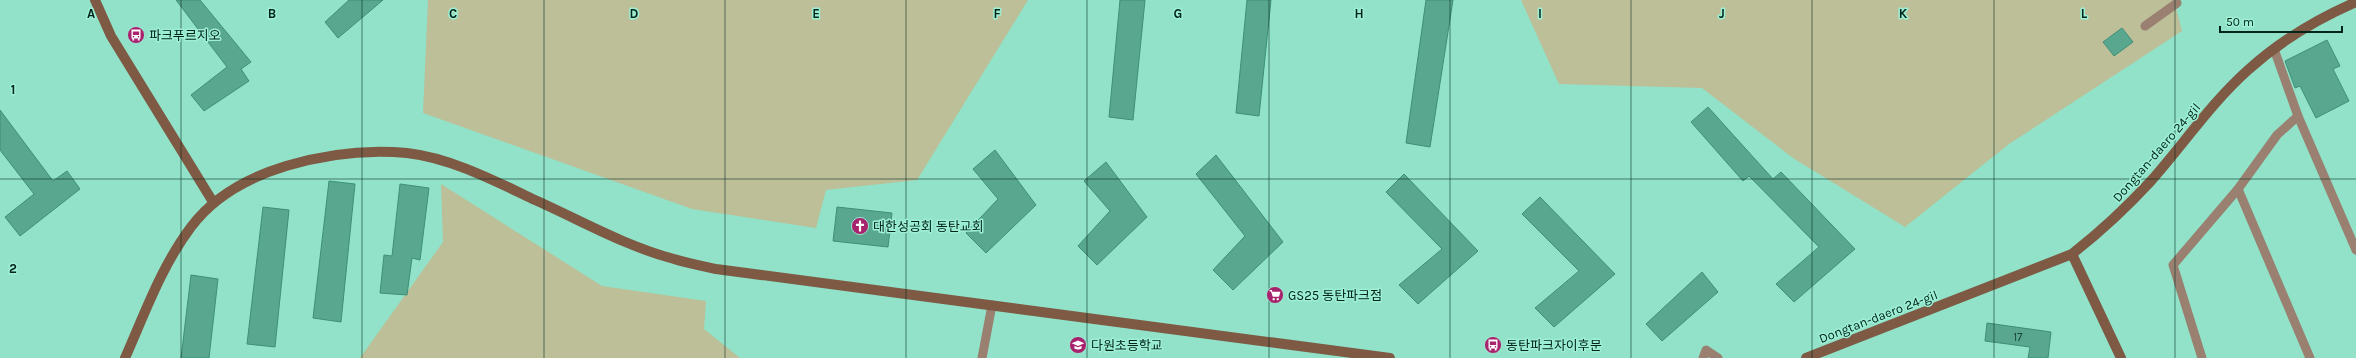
<svg xmlns="http://www.w3.org/2000/svg" width="2356" height="358" font-family="Karla,'Noto Sans KR',sans-serif">
<rect width="100%" height="100%" fill="#91e2c8"/>
<g fill="#bcbf98">
<path d="M 428,0 L 1028,0 L 917,180 L 826,190 L 816,228 L 692,209 L 423,113 Z"/>
<path d="M 1521,0 L 2174,0 L 2182,31 L 2009,144 L 1905,227 L 1793,158 L 1702,88 L 1559,84 Z"/>
<path d="M 441,184 L 602,286 L 706,301 L 704,329 L 740,358 L 360,358 L 443,242 Z"/>
</g>
<g fill="#59a78f" stroke="#3e8f78">
<path d="M 176,0 L 200,0 L 251,62 L 241,69 L 249,81 L 204,111 L 191,95 L 227,67 Z"/>
<path d="M 349,0 L 383,0 L 338,38 L 325,22 Z"/>
<path d="M 1120,0 L 1145,0 L 1133,120 L 1109,117 Z"/>
<path d="M 1247,0 L 1271,0 L 1259,116 L 1236,113 Z"/>
<path d="M 1426,0 L 1453,0 L 1430,147 L 1406,143 Z"/>
<path d="M 2122,28 L 2133,42 L 2114,56 L 2103,42 Z"/>
<path d="M 2327,40 L 2340,66 L 2333,69 L 2349,101 L 2316,118 L 2300,86 L 2295,88 L 2285,61 Z"/>
<path d="M 1708,107 L 1773,179 L 1781,172 L 1855,249 L 1794,302 L 1776,284 L 1819,247 L 1749,176 L 1743,181 L 1691,122 Z"/>
<path d="M 0,110 L 53,181 L 67,171 L 80,189 L 20,236 L 5,217 L 34,194 L 0,150 Z"/>
<path d="M 995,150 L 1036,205 L 986,253 L 966,233 L 998,199 L 973,169 Z"/>
<path d="M 1216,155 L 1283,242 L 1233,290 L 1213,270 L 1245,236 L 1196,174 Z"/>
<path d="M 1106,162 L 1147,217 L 1097,265 L 1078,246 L 1110,211 L 1084,181 Z"/>
<path d="M 1404,174 L 1478,251 L 1418,304 L 1399,285 L 1442,249 L 1386,192 Z"/>
<path d="M 329,181 L 355,184 L 341,322 L 313,318 Z"/>
<path d="M 400,184 L 429,188 L 420,260 L 412,258 L 407,295 L 380,293 L 384,255 L 392,256 Z"/>
<path d="M 1540,197 L 1615,274 L 1554,327 L 1535,308 L 1579,271 L 1522,214 Z"/>
<path d="M 263,207 L 289,210 L 275,347 L 247,344 Z"/>
<path d="M 837,207 L 892,213 L 888,247 L 833,241 Z"/>
<path d="M 1702,272 L 1718,292 L 1662,341 L 1646,324 Z"/>
<path d="M 191,275 L 218,279 L 209,358 L 181,358 Z"/>
<path d="M 1987,323 L 2051,332 L 2048,358 L 2028,358 L 2030,347 L 1985,341 Z"/>
</g>
<g fill="none" stroke-linecap="round" stroke-linejoin="round">
<g stroke="#998071" stroke-width="9">
<path d="M 2145,26 L 2177,3"/>
<path d="M 2274,49 L 2298,116 L 2356,250"/>
<path d="M 2238,189 L 2310,358"/>
<path d="M 982,358 L 992,305"/>
<path d="M 1703,358 L 1706,350 L 1718,358"/>
<path d="M 2202,358 L 2173,265 L 2238,189 L 2277,135 L 2298,116"/>
</g>
<g stroke="#7e5944" stroke-width="10">
<path d="M 95,0 L 111,36 L 213,202"/>
<path d="M 2072,254 L 2121,358"/>
<path d="M 125,358 C 145,313 161,267 191,227 C 214,196 250,177 286,166 C 326,154 365,149 407,153 C 451,158 495,181 535,200 C 580,220 625,246 674,259 C 687,263 702,266 716,269 L 1390,358"/>
<path d="M 1806,358 L 2072,254 C 2100,232 2126,208 2150,182 C 2183,145 2211,103 2248,70 C 2280,41 2317,19 2356,2"/>
</g>
</g>
<path fill="none" stroke="#01241b" stroke-width="1" stroke-opacity="0.55" d="M 181,0 L 181,358M 362,0 L 362,358M 544,0 L 544,358M 725,0 L 725,358M 906,0 L 906,358M 1087,0 L 1087,358M 1269,0 L 1269,358M 1450,0 L 1450,358M 1631,0 L 1631,358M 1812,0 L 1812,358M 1994,0 L 1994,358M 2175,0 L 2175,358M 0,179 L 2356,179"/>
<defs>
<g id="bus-disc" transform="scale(0.9)"><circle r="9.5" fill="#a8236e" stroke="#9ef0d5"/><path d="M-5-6H5V4H4V6H2V4H-2V6H-4V4H-5ZM-3.5-4V0h7V-4ZM-3.5 1.2v1.5H-2V1.2ZM2 1.2v1.5H3.5V1.2Z" fill="#fff"/></g>
<g id="church-disc" transform="scale(0.9)"><circle r="9.5" fill="#a8236e" stroke="#9ef0d5"/><path d="M-1.2-6h2.4v3.5h3.3v2.4h-3.3V6h-2.4V-.1h-3.3v-2.4h3.3Z" fill="#fff"/></g>
<g id="supermarket-disc" transform="scale(0.9)"><circle r="9.5" fill="#a8236e" stroke="#9ef0d5"/><path d="M-6-5.5h2.5l.6 2H6L4.5 2H-2.5L-4.4-4H-6ZM-1.5 3.2a1.3 1.3 0 1 0 .1 0ZM3 3.2a1.3 1.3 0 1 0 .1 0Z" fill="#fff"/></g>
<g id="school-disc" transform="scale(0.9)"><circle r="9.5" fill="#a8236e" stroke="#9ef0d5"/><path d="M0-5L7-2L0 1L-7-2ZM-4 1L0 2.5L4 1V4Q0 6-4 4Z" fill="#fff"/></g>
</defs>
<g fill-rule="evenodd">
<use href="#bus-disc" x="136" y="35"/>
<use href="#church-disc" x="860" y="226"/>
<use href="#supermarket-disc" x="1275" y="295"/>
<use href="#school-disc" x="1078" y="345"/>
<use href="#bus-disc" x="1493" y="345"/>
</g>
<g text-anchor="middle" stroke-width="3" stroke-linejoin="round" paint-order="stroke">
<g font-size="11" fill="#174538">
<text x="2018" y="341">17</text>
</g>
<g font-size="13" fill="#01241b" stroke="#9ef0d5" text-anchor="start">
<text x="149" y="40">파크푸르지오</text>
<text x="873" y="231">대한성공회 동탄교회</text>
<text x="1288" y="300">GS25 동탄파크점</text>
<text x="1091" y="350">다원초등학교</text>
<text x="1506" y="350">동탄파크자이후문</text>
</g>
<g font-size="13" fill="#01241b" stroke="#9ef0d5">
<text transform="translate(2156 152) rotate(-49)" y="5">Dongtan-daero 24-gil</text>
<text transform="translate(1878 316) rotate(-21)" y="5">Dongtan-daero 24-gil</text>
</g>
</g>
<g font-size="13" text-anchor="middle" font-weight="bold" fill="#01241b" stroke="#9ef0d5" stroke-width="3" stroke-linejoin="round" paint-order="stroke">
<text x="91" y="18">A</text>
<text x="272" y="18">B</text>
<text x="453" y="18">C</text>
<text x="634" y="18">D</text>
<text x="816" y="18">E</text>
<text x="997" y="18">F</text>
<text x="1178" y="18">G</text>
<text x="1359" y="18">H</text>
<text x="1540" y="18">I</text>
<text x="1722" y="18">J</text>
<text x="1903" y="18">K</text>
<text x="2084" y="18">L</text>
<text x="13" y="94">1</text>
<text x="13" y="273">2</text>
</g>
<path d="M2220 26v6h122v-6" fill="none" stroke="#01241b" stroke-width="2"/>
<text x="2226" y="26" font-size="12" fill="#01241b" stroke="#9ef0d5" stroke-width="3" paint-order="stroke">50 m</text>
</svg>
